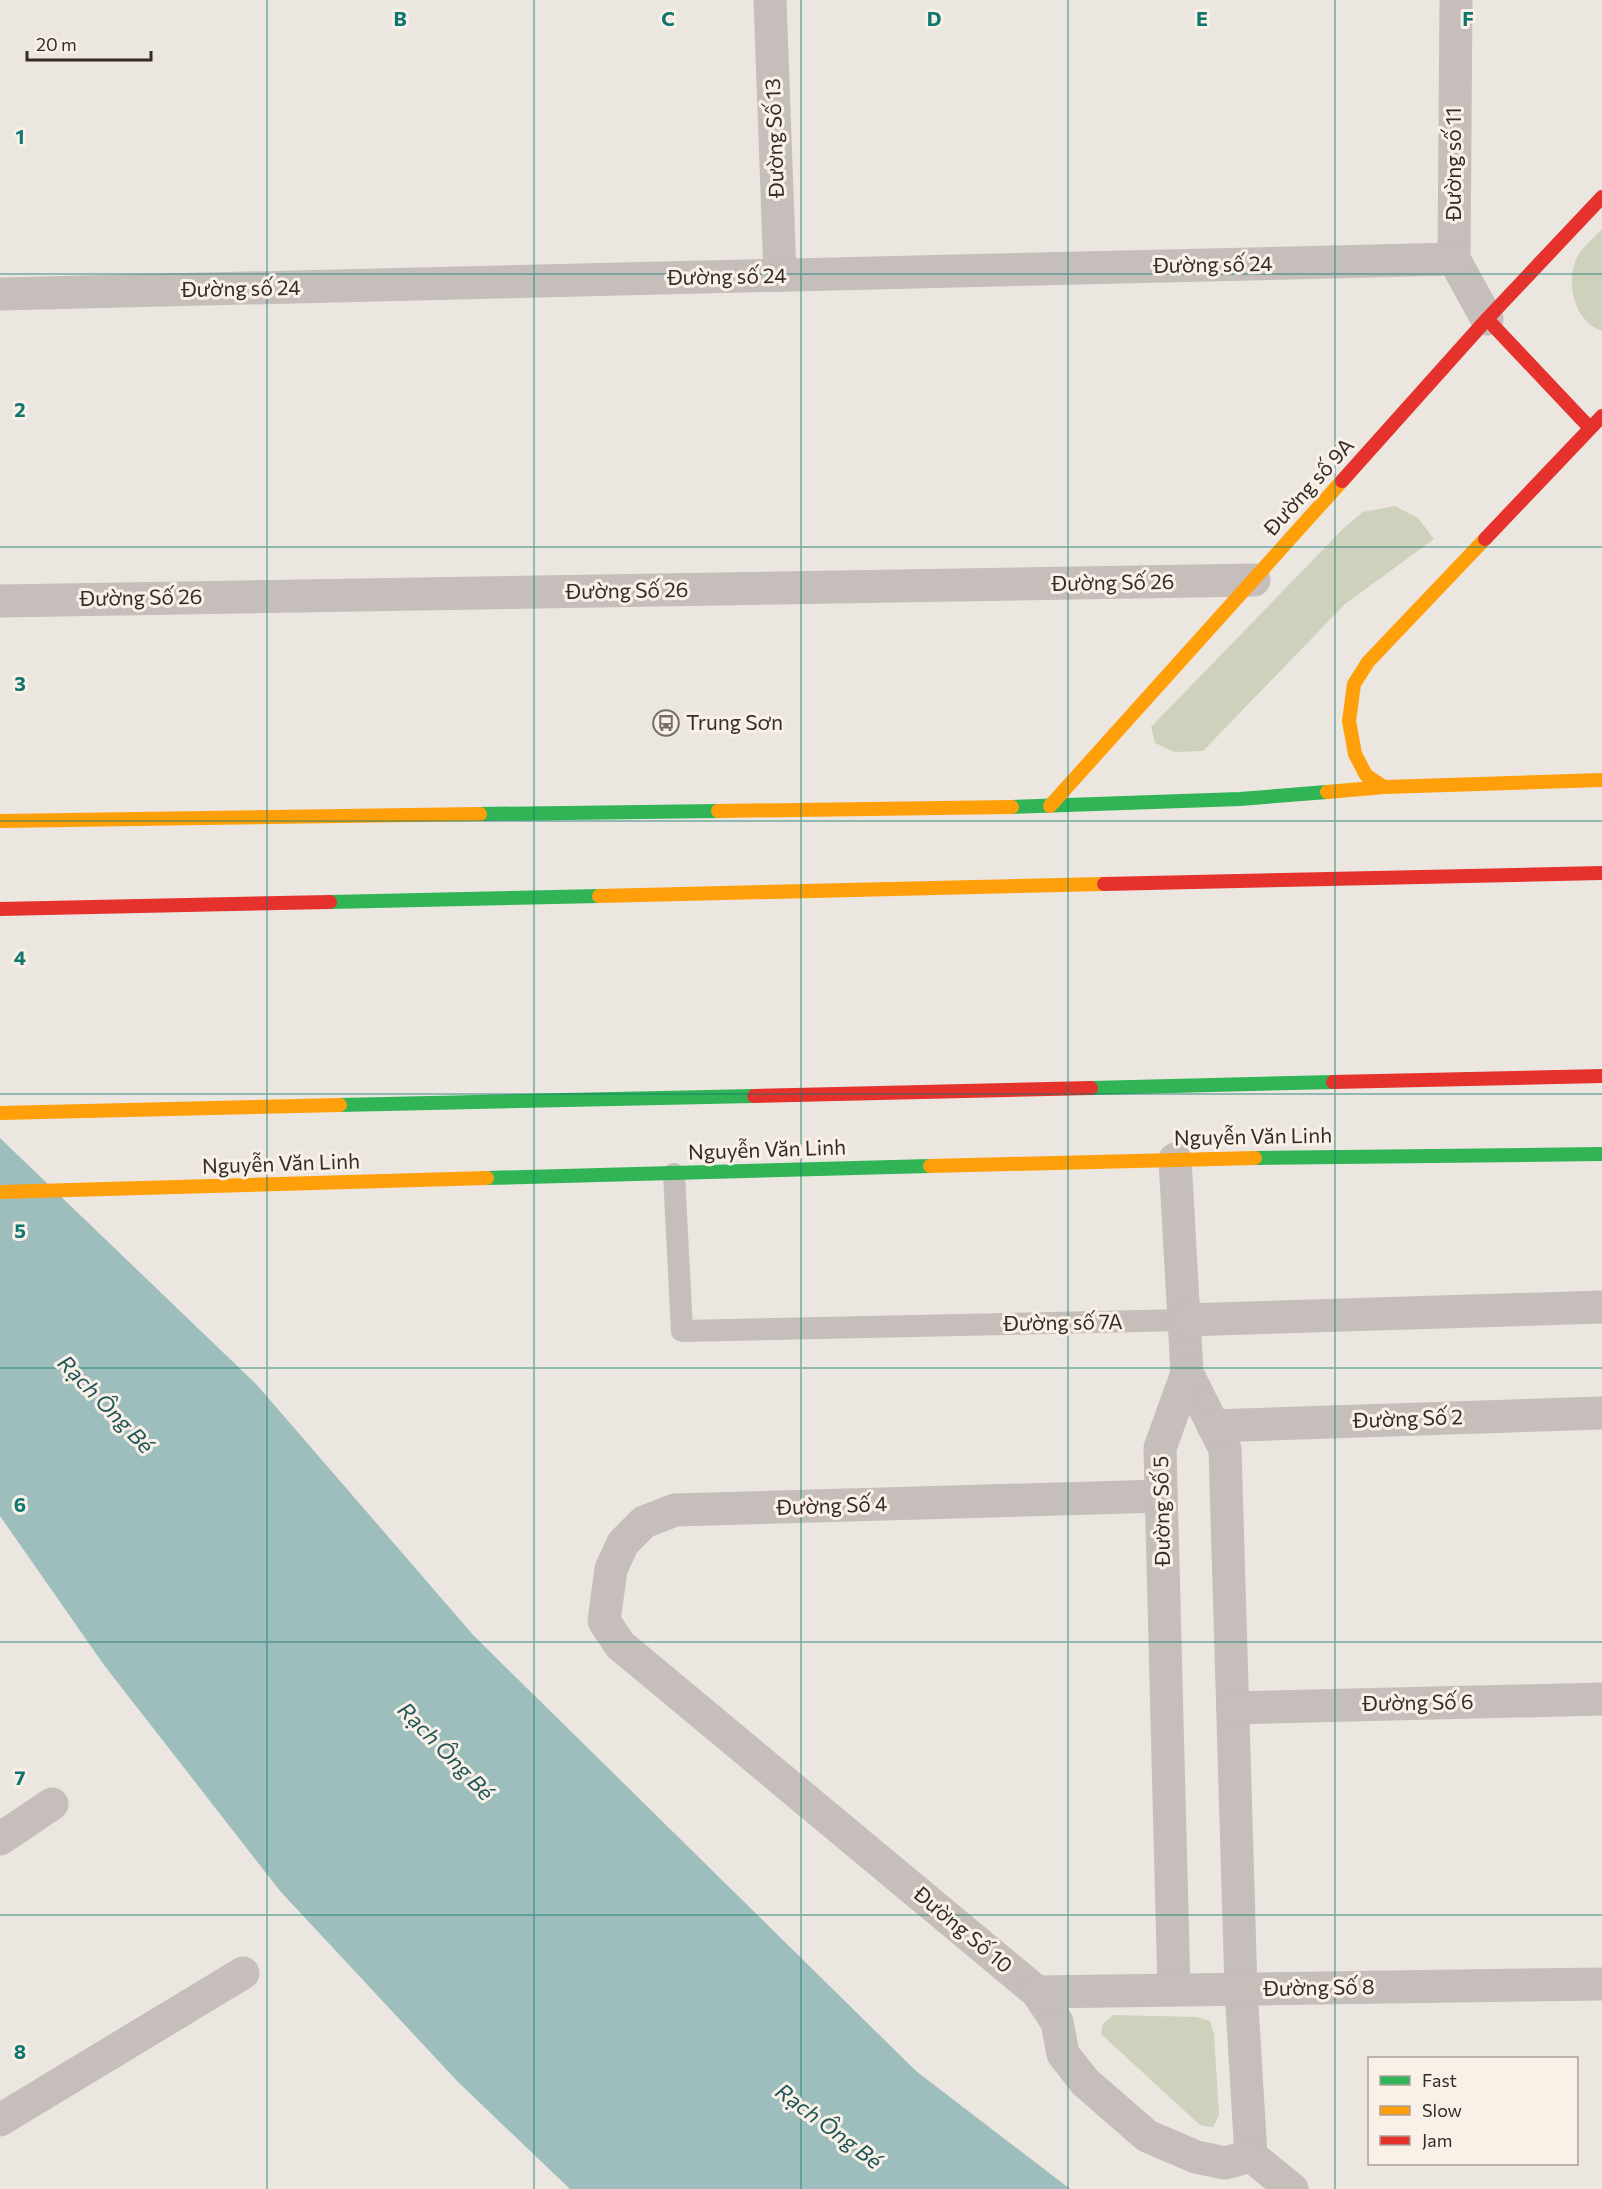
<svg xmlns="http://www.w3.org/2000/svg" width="1602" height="2189" font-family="Commissioner,sans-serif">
<rect width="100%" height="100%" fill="#ece6e0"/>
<g fill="#ced1bb">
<path d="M 1602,229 L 1602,331 C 1573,321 1564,279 1579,254 C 1585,245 1595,237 1602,229 Z"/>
<path d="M 1395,506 L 1418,518 L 1434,539 L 1345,604 L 1203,751 L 1174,752 L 1155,743 L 1151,727 L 1344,528 L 1363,512 Z"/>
<path d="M 1113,2015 L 1197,2017 L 1210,2021 L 1214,2034 L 1219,2115 L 1213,2127 L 1200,2125 L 1101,2034 L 1103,2024 Z"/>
</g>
<path fill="#9dbebc" d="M 0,1138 L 257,1385 L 474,1636 L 916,2071 L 1070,2189 L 570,2189 L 458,2082 L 280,1891 L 104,1665 L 0,1516 Z"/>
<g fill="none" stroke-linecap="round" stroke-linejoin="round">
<path stroke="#c5beba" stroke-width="22" d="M 674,1174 L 682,1331 L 1185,1320"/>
<g stroke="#c5beba" stroke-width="33">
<path d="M 770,0 L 780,275"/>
<path d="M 1456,0 L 1454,259 L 1487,319"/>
<path d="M 0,294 L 1454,259"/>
<path d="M 0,601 L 1254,580"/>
<path d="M 1175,1159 L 1187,1373 L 1225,1449 L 1241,1989 L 1251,2156"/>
<path d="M 1185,1320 L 1602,1307"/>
<path d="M 1213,1426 L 1602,1413"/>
<path d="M 1161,1496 L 675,1510 L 644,1522 L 623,1543 L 611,1569 L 604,1621 L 620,1645 L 1037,1992 L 1057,2022 L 1063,2054 L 1085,2082 L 1147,2136 L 1196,2157 L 1225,2163 L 1251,2156 L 1292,2189"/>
<path d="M 1233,1708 L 1602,1699"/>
<path d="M 0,1839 L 52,1804"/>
<path d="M 1174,1990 L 1160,1448 L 1187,1373"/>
<path d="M 1037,1992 L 1602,1984"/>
<path d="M 0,2120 L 243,1973"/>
</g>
<g stroke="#30b455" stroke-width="14">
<path d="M 1012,807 L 1240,799 L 1327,792"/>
<path d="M 480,814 L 718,811"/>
<path d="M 330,902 L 599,896"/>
<path d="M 1091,1088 L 1333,1082"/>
<path d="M 340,1105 L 754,1096"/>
<path d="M 1255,1158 L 1602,1154"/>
<path d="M 487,1178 L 930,1166"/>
</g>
<g stroke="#ff9f0a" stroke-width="14">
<path d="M 1384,787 L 1366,775 L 1355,754 L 1349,721 L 1354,684 L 1368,662 L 1485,539"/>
<path d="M 1327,792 L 1384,787 L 1602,780"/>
<path d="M 1050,806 L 1342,481"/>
<path d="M 718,811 L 1012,807"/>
<path d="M 0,821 L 480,814"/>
<path d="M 599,896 L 1104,884"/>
<path d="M 0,1113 L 340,1105"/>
<path d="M 930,1166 L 1255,1158"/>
<path d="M 0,1192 L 487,1178"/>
</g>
<g stroke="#e5322d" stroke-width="14">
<path d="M 1487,319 L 1590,428"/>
<path d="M 1342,481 L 1487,319 L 1602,197"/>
<path d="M 1485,539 L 1602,416"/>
<path d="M 1104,884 L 1602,873"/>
<path d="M 0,909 L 330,902"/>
<path d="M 1333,1082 L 1602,1076"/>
<path d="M 754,1096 L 1091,1088"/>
</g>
</g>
<path fill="none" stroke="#0f766e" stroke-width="1.5" stroke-opacity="0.55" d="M 267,0 L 267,2189M 534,0 L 534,2189M 801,0 L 801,2189M 1068,0 L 1068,2189M 1335,0 L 1335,2189M 0,274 L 1602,274M 0,547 L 1602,547M 0,821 L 1602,821M 0,1094 L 1602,1094M 0,1368 L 1602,1368M 0,1642 L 1602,1642M 0,1915 L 1602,1915"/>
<defs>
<g id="bus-ring" transform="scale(1.35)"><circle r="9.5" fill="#f9f0e8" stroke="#766c68" stroke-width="1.5"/><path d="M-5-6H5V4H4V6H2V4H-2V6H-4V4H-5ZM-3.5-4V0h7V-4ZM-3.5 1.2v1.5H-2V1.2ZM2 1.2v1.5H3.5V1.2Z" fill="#766c68"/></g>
</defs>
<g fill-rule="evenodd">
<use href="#bus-ring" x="666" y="723"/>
</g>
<g text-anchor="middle" stroke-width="6" stroke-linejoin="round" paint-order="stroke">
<g font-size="21" fill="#362b28" stroke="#f9f0e8">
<text transform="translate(775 138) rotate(-92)" y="7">Đường Số 13</text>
<text transform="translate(1454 164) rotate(-90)" y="7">Đường số 11</text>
<text transform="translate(1213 265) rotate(-1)" y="7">Đường số 24</text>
<text transform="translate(727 277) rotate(-1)" y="7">Đường số 24</text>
<text transform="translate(241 289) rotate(-1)" y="7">Đường số 24</text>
<text transform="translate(1309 487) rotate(-48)" y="7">Đường số 9A</text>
<text transform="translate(1113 583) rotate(-1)" y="7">Đường Số 26</text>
<text transform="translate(627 591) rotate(-1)" y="7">Đường Số 26</text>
<text transform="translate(141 598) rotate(-1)" y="7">Đường Số 26</text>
<text transform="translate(1253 1137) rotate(-1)" y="7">Nguyễn Văn Linh</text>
<text transform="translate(767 1150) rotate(-2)" y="7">Nguyễn Văn Linh</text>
<text transform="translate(281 1164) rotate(-2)" y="7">Nguyễn Văn Linh</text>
<text transform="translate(1063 1323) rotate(-1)" y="7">Đường số 7A</text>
<text transform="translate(1408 1419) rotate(-2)" y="7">Đường Số 2</text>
<text transform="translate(832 1506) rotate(-2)" y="7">Đường Số 4</text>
<text transform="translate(1162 1511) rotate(-91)" y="7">Đường Số 5</text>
<text transform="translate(1418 1703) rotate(-1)" y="7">Đường Số 6</text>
<text transform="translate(963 1930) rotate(40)" y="7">Đường Số 10</text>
<text transform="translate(1319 1988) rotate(-1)" y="7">Đường Số 8</text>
</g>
<g font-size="21" fill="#362b28" stroke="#f9f0e8" text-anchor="start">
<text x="686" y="730">Trung Sơn</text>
</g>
<g font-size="22" font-style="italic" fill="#1f5556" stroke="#f9f0e8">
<text transform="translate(106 1404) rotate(46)" y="8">Rạch Ông Bé</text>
<text transform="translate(446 1751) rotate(46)" y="8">Rạch Ông Bé</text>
<text transform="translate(829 2126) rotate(37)" y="8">Rạch Ông Bé</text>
</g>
</g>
<g font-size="20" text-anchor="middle" font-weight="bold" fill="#0f766e" stroke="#f9f0e8" stroke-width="6" stroke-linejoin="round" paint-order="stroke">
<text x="400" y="26">B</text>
<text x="668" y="26">C</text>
<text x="934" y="26">D</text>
<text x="1202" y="26">E</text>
<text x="1468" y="26">F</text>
<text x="20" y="144">1</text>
<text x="20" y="417">2</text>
<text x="20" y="691">3</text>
<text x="20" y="965">4</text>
<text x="20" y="1238">5</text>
<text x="20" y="1512">6</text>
<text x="20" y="1785">7</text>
<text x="20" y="2059">8</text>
</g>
<rect x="1368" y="2057" width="210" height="108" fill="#f9f0e8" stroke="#aba19b" stroke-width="1.5"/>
<rect x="1380" y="2076" width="30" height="9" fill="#30b455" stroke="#aba19b" stroke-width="1.5"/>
<text x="1422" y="2087" font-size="18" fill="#362b28">Fast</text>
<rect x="1380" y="2106" width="30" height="9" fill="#ff9f0a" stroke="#aba19b" stroke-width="1.5"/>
<text x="1422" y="2117" font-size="18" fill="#362b28">Slow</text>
<rect x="1380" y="2136" width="30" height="9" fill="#e5322d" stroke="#aba19b" stroke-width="1.5"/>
<text x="1422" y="2147" font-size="18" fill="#362b28">Jam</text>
<path d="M27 51v9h124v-9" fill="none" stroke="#362b28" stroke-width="3"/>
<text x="36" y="51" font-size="18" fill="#362b28" stroke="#f9f0e8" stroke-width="4.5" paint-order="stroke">20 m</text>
</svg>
